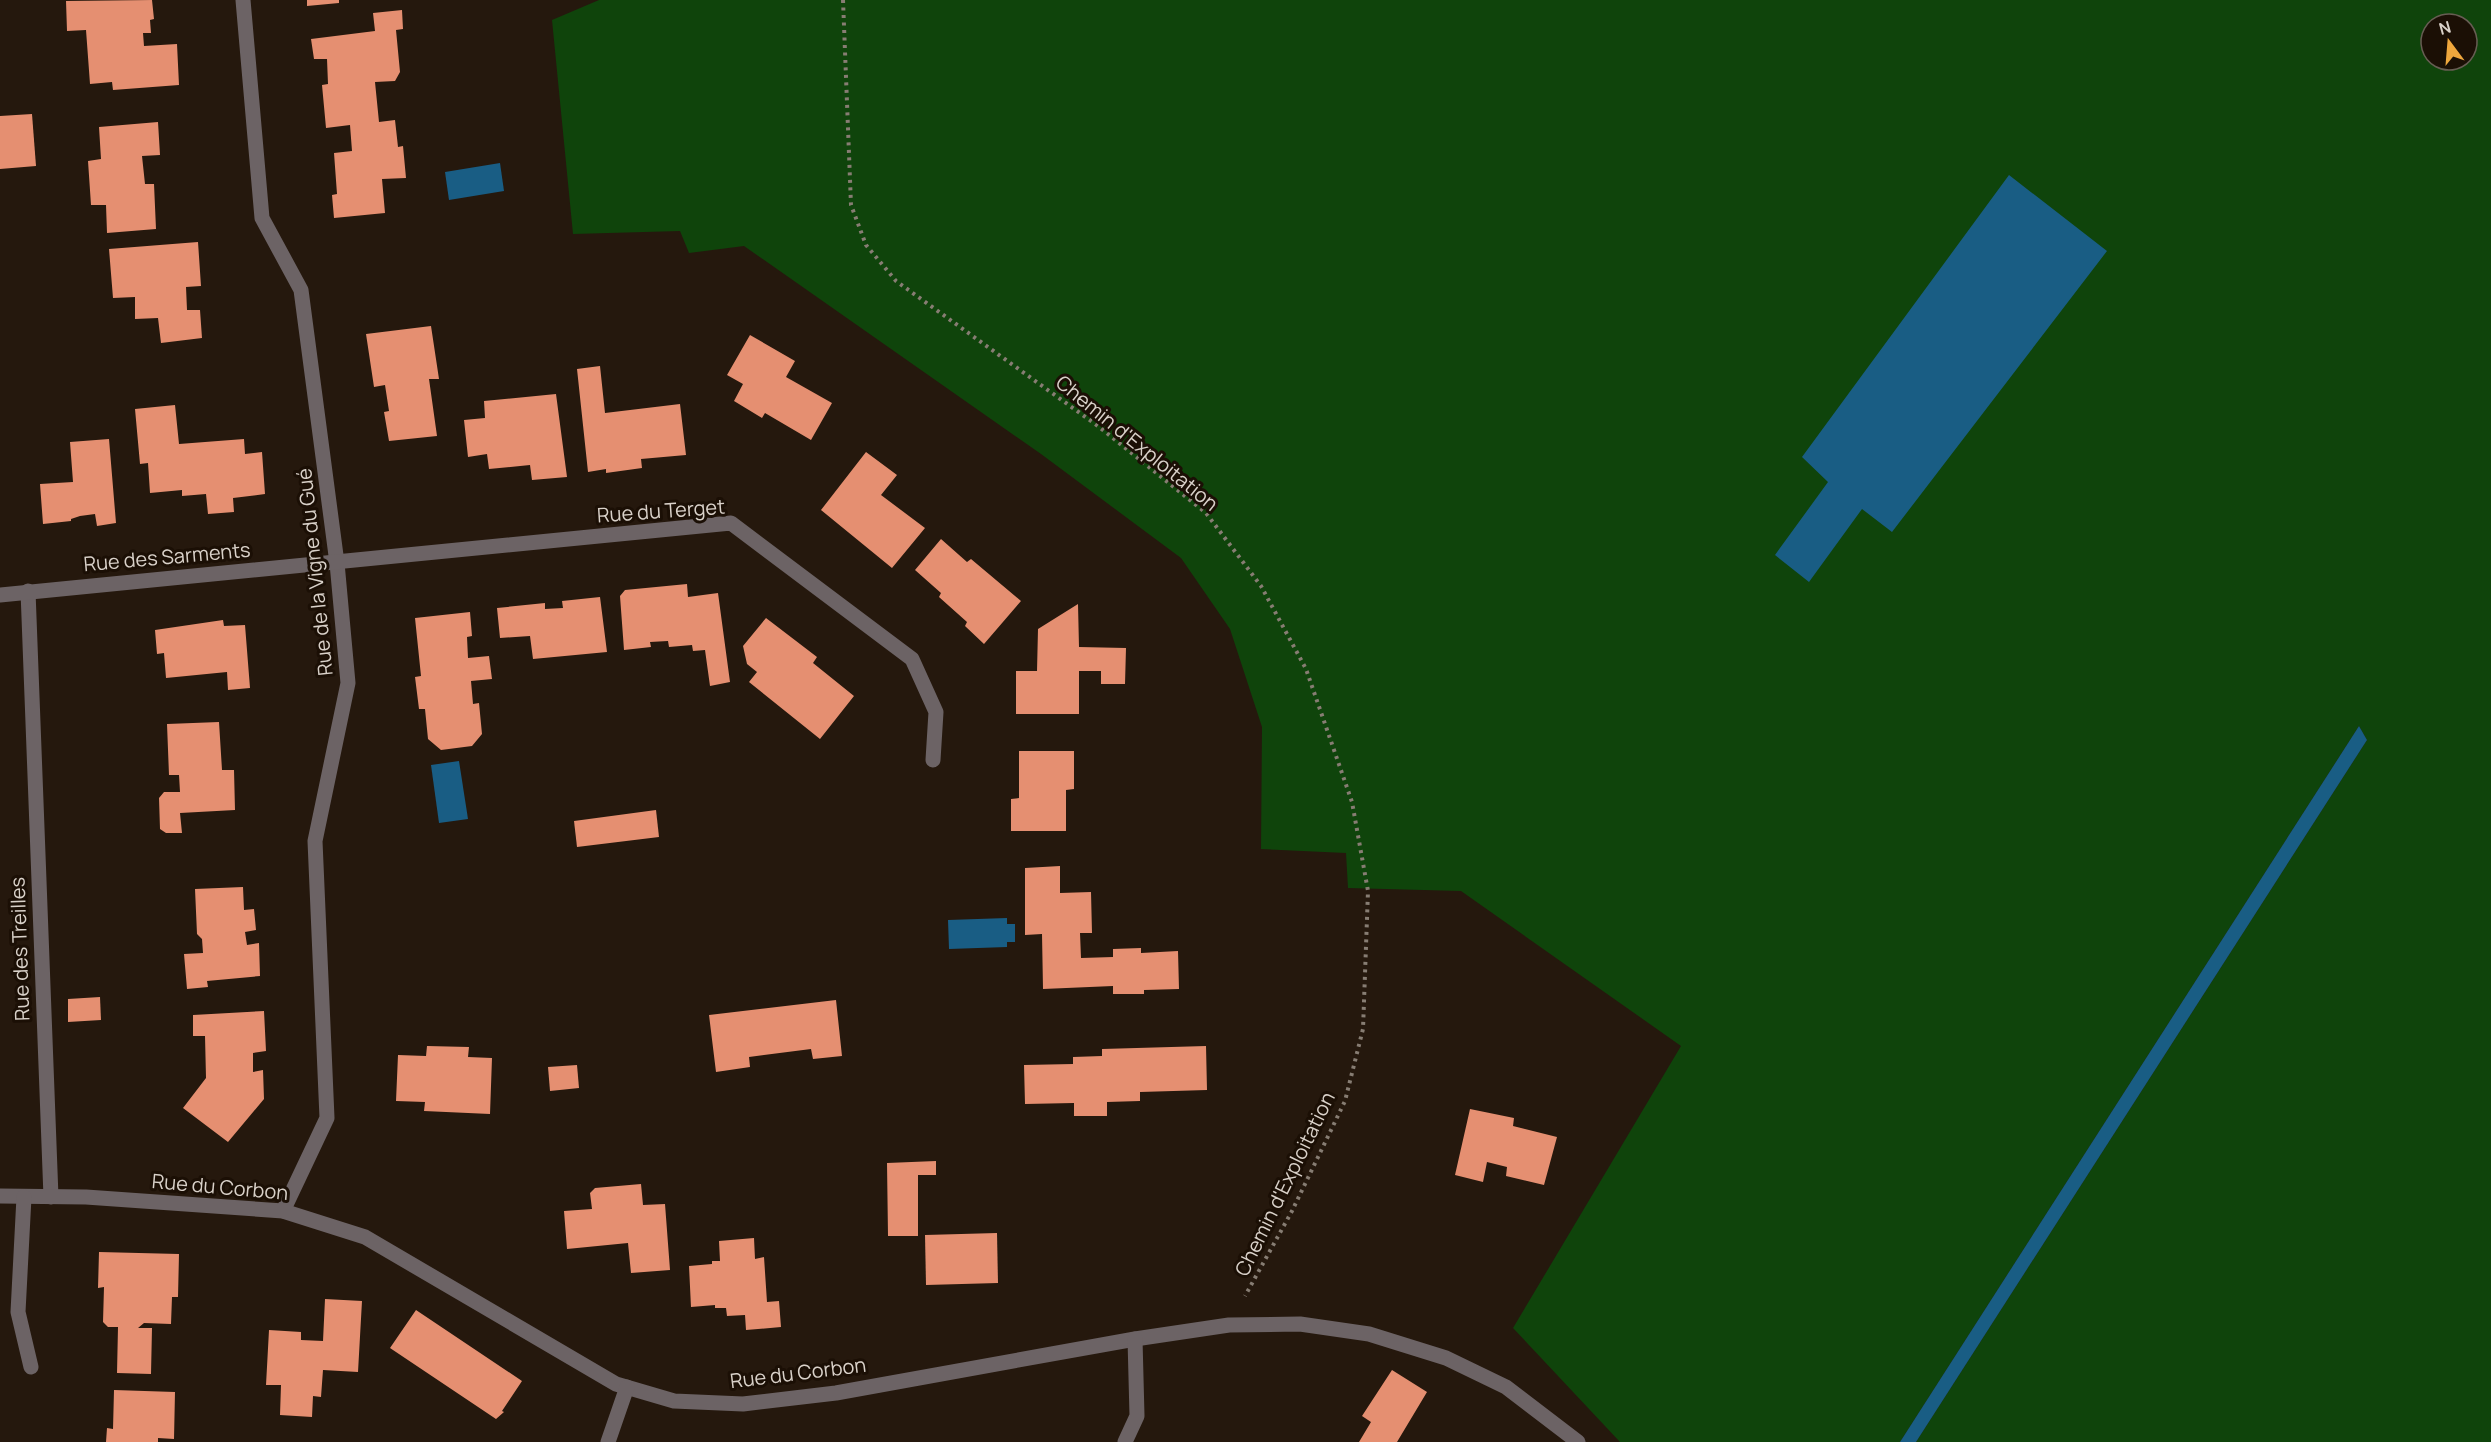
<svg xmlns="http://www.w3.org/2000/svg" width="2491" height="1442" font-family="Manrope,sans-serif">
<rect width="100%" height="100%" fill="#25180d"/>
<path fill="#0f440b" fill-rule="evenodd" d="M 599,0 L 2491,0 L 2491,1442 L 1916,1442 L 2367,740 L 2359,726 L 1900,1442 L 1620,1442 L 1513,1328 L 1681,1046 L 1461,891 L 1348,888 L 1346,853 L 1261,849 L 1262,727 L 1230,629 L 1181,558 L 1041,454 L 744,246 L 689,253 L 680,231 L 573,234 L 552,20 ZM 2431,24 L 2467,24 L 2467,60 L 2431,60 Z"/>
<g fill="#195d84">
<path d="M 500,163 L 504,191 L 449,200 L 445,172 Z"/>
<path d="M 2009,175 L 2107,251 L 1892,532 L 1862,509 L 1809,582 L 1775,555 L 1828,482 L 1802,457 Z"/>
<path d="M 2359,726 L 2367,740 L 1916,1442 L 1900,1442 Z"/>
<path d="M 459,761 L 468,819 L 439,823 L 431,765 Z"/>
<path d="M 1007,918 L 1007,924 L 1015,924 L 1015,942 L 1007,942 L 1007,947 L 949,949 L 948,920 Z"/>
</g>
<g fill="#e58f71">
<path d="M 152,0 L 154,19 L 150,20 L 151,33 L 143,33 L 144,46 L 177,44 L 179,85 L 113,90 L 112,82 L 90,84 L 86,30 L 67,31 L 66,1 Z"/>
<path d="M 307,0 L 339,0 L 339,3 L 307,6 Z"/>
<path d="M 402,10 L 403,29 L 396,30 L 400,72 L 395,81 L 375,82 L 379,122 L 395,120 L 398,147 L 403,146 L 406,178 L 382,179 L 385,213 L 334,218 L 332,195 L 337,194 L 334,153 L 352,151 L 350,125 L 326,128 L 322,85 L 328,84 L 327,59 L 314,59 L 311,39 L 375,31 L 373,13 Z"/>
<path d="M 32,114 L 36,166 L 0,169 L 0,116 Z"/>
<path d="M 158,122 L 160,155 L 142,156 L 145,184 L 154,184 L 156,229 L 107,233 L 106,205 L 91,205 L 88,161 L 101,159 L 99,127 Z"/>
<path d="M 198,242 L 201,286 L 186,287 L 187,310 L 200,310 L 202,338 L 161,343 L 158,318 L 135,319 L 135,297 L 113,298 L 109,249 Z"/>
<path d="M 431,326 L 439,379 L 429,379 L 437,436 L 389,441 L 384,412 L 389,411 L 385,385 L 374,387 L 366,334 Z"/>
<path d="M 750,335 L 795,361 L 786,377 L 832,403 L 811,440 L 765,413 L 762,418 L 734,401 L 743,384 L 727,375 Z"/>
<path d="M 600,366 L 605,413 L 680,404 L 686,455 L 641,459 L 642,468 L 606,473 L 606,469 L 588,472 L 577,369 Z"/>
<path d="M 556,394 L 567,477 L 532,480 L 530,465 L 489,469 L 487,454 L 468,457 L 464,420 L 485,418 L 484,401 Z"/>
<path d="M 175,405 L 179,444 L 244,439 L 245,454 L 262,452 L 265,494 L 233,498 L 234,512 L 208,514 L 206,494 L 182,496 L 182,490 L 150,493 L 148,463 L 140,464 L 135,409 Z"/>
<path d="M 109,439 L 116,523 L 97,526 L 95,514 L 80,516 L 71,519 L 71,521 L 43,524 L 40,484 L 73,482 L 70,442 Z"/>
<path d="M 866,452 L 897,475 L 881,495 L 925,528 L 892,568 L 821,510 Z"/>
<path d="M 941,539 L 967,562 L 971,559 L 1021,601 L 984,644 L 965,626 L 967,622 L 939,597 L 941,593 L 915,570 Z"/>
<path d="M 687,584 L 688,597 L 718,593 L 730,682 L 710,686 L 705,650 L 693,651 L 692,645 L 669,647 L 668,641 L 650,642 L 651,647 L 624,650 L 620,596 L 625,590 Z"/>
<path d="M 600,597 L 607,652 L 533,659 L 530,636 L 500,638 L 497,608 L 545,603 L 545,609 L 563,608 L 562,601 Z"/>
<path d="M 1078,604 L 1079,647 L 1126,648 L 1125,684 L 1101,684 L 1101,671 L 1079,671 L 1079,714 L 1016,714 L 1016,671 L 1037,671 L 1038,629 Z"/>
<path d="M 470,612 L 472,636 L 467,637 L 468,658 L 489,656 L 492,679 L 471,681 L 473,704 L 479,703 L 482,734 L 472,746 L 441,750 L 428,739 L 425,709 L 419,709 L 415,677 L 421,676 L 415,618 Z"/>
<path d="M 766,618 L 817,657 L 813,663 L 854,696 L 820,739 L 749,682 L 757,672 L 747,664 L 743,646 Z"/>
<path d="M 223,620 L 224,626 L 245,625 L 250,688 L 228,690 L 227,672 L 166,678 L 164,653 L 157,654 L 155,630 Z"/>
<path d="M 219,722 L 222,770 L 234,770 L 235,810 L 180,813 L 182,833 L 166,833 L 160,829 L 159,798 L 164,792 L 180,792 L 179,775 L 169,775 L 167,724 Z"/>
<path d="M 1019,751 L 1074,751 L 1074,789 L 1066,790 L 1066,831 L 1011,831 L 1011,799 L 1019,798 Z"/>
<path d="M 656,810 L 659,837 L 577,847 L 574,821 Z"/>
<path d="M 1060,866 L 1060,893 L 1091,892 L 1092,933 L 1080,933 L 1081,958 L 1113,957 L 1113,949 L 1141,948 L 1141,953 L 1178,951 L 1179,989 L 1144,990 L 1144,994 L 1113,994 L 1113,986 L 1043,989 L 1042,934 L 1025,935 L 1025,868 Z"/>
<path d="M 243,887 L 244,910 L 254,909 L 256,930 L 245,932 L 247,945 L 259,943 L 260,976 L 207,981 L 208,987 L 187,989 L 184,954 L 203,953 L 202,939 L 197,934 L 195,889 Z"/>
<path d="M 100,997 L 101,1020 L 68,1022 L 68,999 Z"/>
<path d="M 836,1000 L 842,1056 L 813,1059 L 811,1049 L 749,1057 L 750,1067 L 716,1072 L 709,1015 Z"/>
<path d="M 264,1011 L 266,1051 L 253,1053 L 253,1072 L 263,1070 L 264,1099 L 228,1142 L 183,1108 L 206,1078 L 205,1036 L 193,1036 L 193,1015 Z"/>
<path d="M 427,1046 L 469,1047 L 468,1057 L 492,1058 L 490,1114 L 424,1111 L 425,1102 L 396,1101 L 398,1055 L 426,1056 Z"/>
<path d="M 1206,1046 L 1207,1090 L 1140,1092 L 1140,1101 L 1107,1102 L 1107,1116 L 1074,1116 L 1074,1103 L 1025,1104 L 1024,1065 L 1073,1064 L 1073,1057 L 1102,1056 L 1102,1049 Z"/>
<path d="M 577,1065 L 579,1088 L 550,1091 L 548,1067 Z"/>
<path d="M 1470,1109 L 1514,1118 L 1513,1126 L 1557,1137 L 1544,1185 L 1506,1176 L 1507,1167 L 1487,1162 L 1483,1182 L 1455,1175 Z"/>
<path d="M 936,1161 L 936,1175 L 918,1175 L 918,1236 L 888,1236 L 887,1163 Z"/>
<path d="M 641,1184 L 643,1205 L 665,1204 L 670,1270 L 631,1273 L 628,1243 L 567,1249 L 564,1211 L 592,1209 L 590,1193 L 595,1188 Z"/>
<path d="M 997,1233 L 998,1283 L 926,1285 L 925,1235 Z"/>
<path d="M 754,1238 L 755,1259 L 764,1257 L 767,1302 L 779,1301 L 781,1327 L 746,1330 L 745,1315 L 727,1316 L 726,1308 L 715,1308 L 715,1305 L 691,1307 L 689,1266 L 712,1264 L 712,1261 L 720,1261 L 719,1241 Z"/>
<path d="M 99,1252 L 179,1254 L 178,1297 L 172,1297 L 171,1324 L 144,1323 L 138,1328 L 152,1328 L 151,1374 L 117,1373 L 118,1327 L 108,1327 L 103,1322 L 104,1287 L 98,1288 Z"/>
<path d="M 325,1299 L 362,1301 L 358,1372 L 323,1370 L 321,1397 L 313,1396 L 312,1417 L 280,1415 L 281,1385 L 266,1385 L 269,1330 L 301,1332 L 301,1340 L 323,1341 Z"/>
<path d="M 416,1310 L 522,1381 L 502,1411 L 504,1412 L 496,1419 L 390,1348 Z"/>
<path d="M 1392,1370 L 1427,1392 L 1397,1442 L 1359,1442 L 1371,1422 L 1362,1416 Z"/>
<path d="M 114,1390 L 175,1392 L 174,1439 L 158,1438 L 158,1442 L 106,1442 L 107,1428 L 113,1429 Z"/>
</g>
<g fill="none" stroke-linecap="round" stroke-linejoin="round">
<path stroke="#877d73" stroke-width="4" stroke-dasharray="3 4.5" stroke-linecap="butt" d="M 843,0 L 851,205 L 866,245 L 896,281 L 1098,426 L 1206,513 L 1261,586 L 1306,669 L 1352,802 L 1368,891 L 1363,1029 L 1345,1101 L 1292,1211 L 1245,1296"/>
<g stroke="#6c6365" stroke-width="15">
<path d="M 243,0 L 262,218 L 301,290 L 337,563 L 348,683 L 315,841 L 327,1118 L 283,1211"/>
<path d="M 28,591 L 51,1197"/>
<path d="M 0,595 L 731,523 L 912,659 L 936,712 L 933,760"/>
<path d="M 0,1196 L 86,1197 L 283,1211 L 365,1237 L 616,1384 L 674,1401 L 743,1404 L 836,1393 L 1135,1339 L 1229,1325 L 1300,1324 L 1369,1334 L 1446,1358 L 1506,1387 L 1578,1442"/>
<path d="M 24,1197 L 18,1312 L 31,1367"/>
<path d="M 608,1442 L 627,1387"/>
<path d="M 1125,1442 L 1137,1416 L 1135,1339"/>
</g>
</g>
<g text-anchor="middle" stroke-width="6" stroke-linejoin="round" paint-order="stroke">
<g font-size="20" fill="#d9d1c9" stroke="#1b0f05">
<text transform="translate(1137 443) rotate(39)" y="7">Chemin d'Exploitation</text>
<text transform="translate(661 511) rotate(-4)" y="7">Rue du Terget</text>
<text transform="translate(167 557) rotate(-5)" y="7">Rue des Sarments</text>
<text transform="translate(315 572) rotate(-96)" y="7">Rue de la Vigne du Gué</text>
<text transform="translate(20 949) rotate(-92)" y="7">Rue des Treilles</text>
<text transform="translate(1285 1184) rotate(-64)" y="7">Chemin d'Exploitation</text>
<text transform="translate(220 1187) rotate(5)" y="7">Rue du Corbon</text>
<text transform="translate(798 1373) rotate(-7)" y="7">Rue du Corbon</text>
</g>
</g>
<g transform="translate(2449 42) rotate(344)"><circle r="28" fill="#1b0f05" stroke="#675d53" stroke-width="1.5"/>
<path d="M0-4.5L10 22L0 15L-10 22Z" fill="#efa73d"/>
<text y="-9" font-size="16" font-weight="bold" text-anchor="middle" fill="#d9d1c9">N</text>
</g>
</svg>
